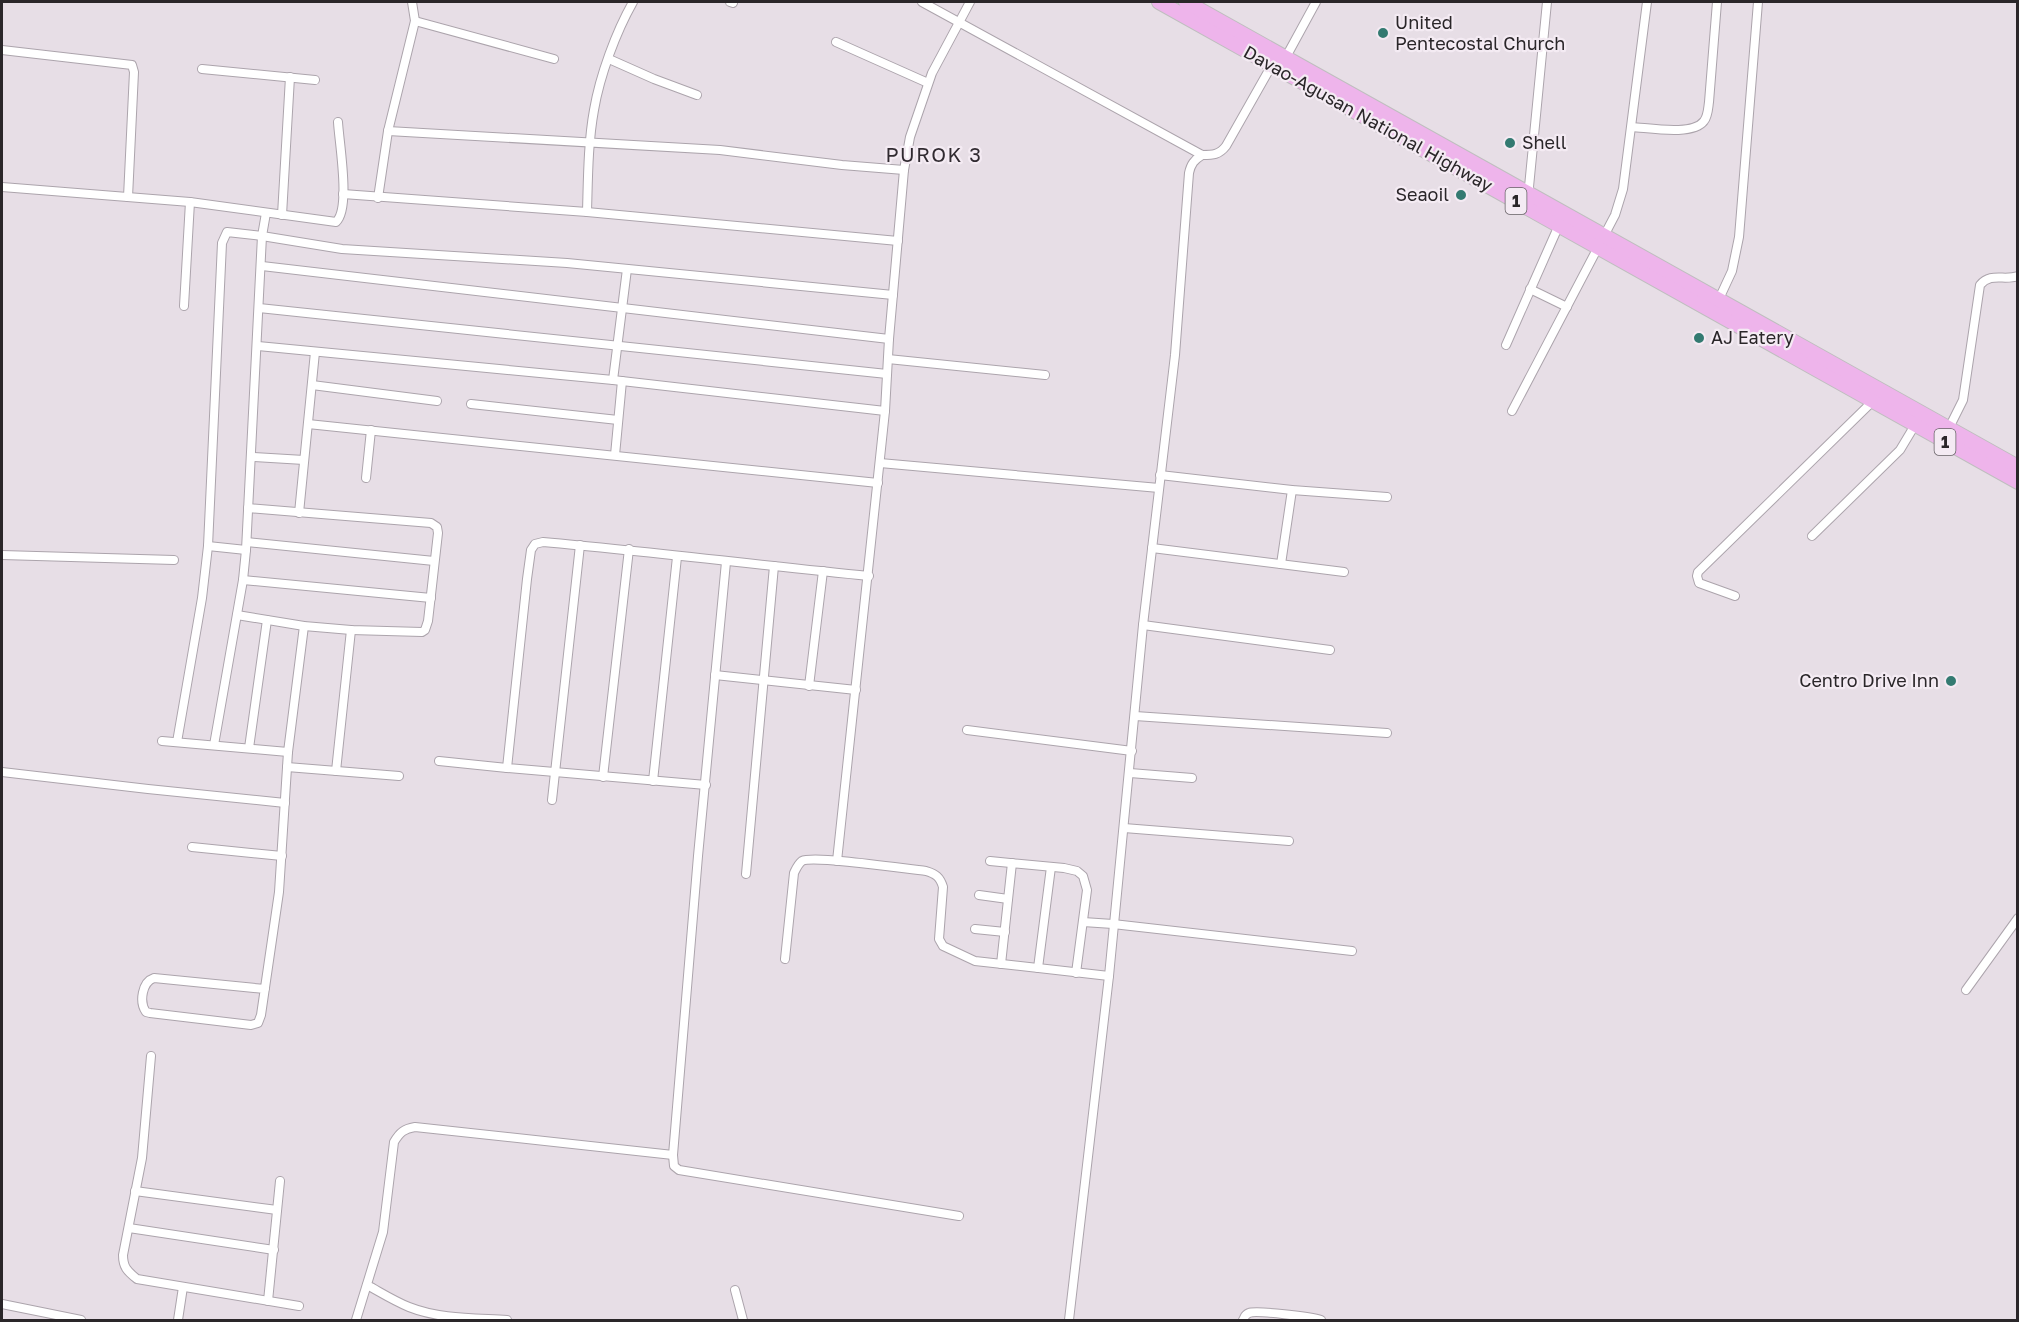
<svg xmlns="http://www.w3.org/2000/svg" width="2019" height="1322" font-family="'Golos Text',sans-serif">
<rect width="100%" height="100%" fill="#e7dee6"/>
<g fill="none" stroke-linecap="round" stroke-linejoin="round">
<g stroke="#aca4ac" stroke-width="10">
<g id="street">
<path d="M 730,2 L 733,3"/>
<path d="M 922,2 L 1202,155 C 1213,155 1219,155 1226,146 L 1273,63"/>
<path d="M 415,21 L 554,59"/>
<path d="M 836,42 L 928,83"/>
<path d="M 2,50 L 132,65 L 134,72 L 128,197"/>
<path d="M 1286,57 L 1316,2"/>
<path d="M 609,59 L 654,79 L 697,95"/>
<path d="M 202,69 L 315,80"/>
<path d="M 1632,127 C 1650,128 1693,136 1704,121 C 1708,116 1708,109 1709,102 L 1717,2"/>
<path d="M 388,131 L 720,150 L 842,165 L 904,170"/>
<path d="M 2,187 L 190,202 L 336,222 C 351,209 339,142 338,122"/>
<path d="M 343,194 L 587,212 L 898,241"/>
<path d="M 1528,197 L 1547,2"/>
<path d="M 378,198 L 388,131 L 415,21 L 412,2"/>
<path d="M 587,212 C 588,178 588,143 594,110 C 600,75 616,32 633,2"/>
<path d="M 282,215 L 290,77"/>
<path d="M 262,266 L 889,339"/>
<path d="M 1530,289 L 1567,307"/>
<path d="M 1719,299 L 1732,271 L 1739,237 L 1758,2"/>
<path d="M 184,306 L 190,202"/>
<path d="M 259,308 L 887,374"/>
<path d="M 1506,345 L 1559,225"/>
<path d="M 258,346 L 613,380 L 885,411"/>
<path d="M 888,359 L 1045,375"/>
<path d="M 613,380 L 627,269"/>
<path d="M 312,385 L 437,401"/>
<path d="M 471,404 L 618,420"/>
<path d="M 1512,411 L 1615,215 L 1623,189 L 1647,2"/>
<path d="M 308,424 L 878,483"/>
<path d="M 1948,430 L 1963,400 L 1980,285 C 1991,272 2004,281 2018,276"/>
<path d="M 615,455 L 622,381"/>
<path d="M 252,457 L 304,460"/>
<path d="M 880,463 L 1159,488"/>
<path d="M 1160,475 L 1292,490 L 1387,497"/>
<path d="M 366,478 L 371,430"/>
<path d="M 299,513 L 315,352"/>
<path d="M 1812,536 L 1900,450 L 1915,425"/>
<path d="M 247,542 L 434,561"/>
<path d="M 208,546 L 246,550"/>
<path d="M 1152,548 L 1344,572"/>
<path d="M 2,555 L 174,560"/>
<path d="M 726,562 L 698,856 L 673,1155 L 674,1166 L 679,1170 L 959,1216"/>
<path d="M 1281,564 L 1292,490"/>
<path d="M 243,580 L 431,598"/>
<path d="M 1735,596 L 1699,583 L 1697,576 L 1698,572 L 1872,402"/>
<path d="M 237,615 L 304,626 L 351,630 L 422,632 L 425,630 L 428,621 L 438,533 L 437,527 L 431,523 L 248,508"/>
<path d="M 1143,625 L 1330,650"/>
<path d="M 715,675 L 856,690"/>
<path d="M 809,686 L 823,571"/>
<path d="M 1135,716 L 1387,733"/>
<path d="M 967,730 L 1132,751"/>
<path d="M 162,741 L 288,752"/>
<path d="M 177,742 L 202,598 L 208,546 L 222,243 L 227,232 L 262,236 L 342,249 L 567,263 L 893,295"/>
<path d="M 214,745 L 243,580 L 246,550 L 262,236 L 266,213"/>
<path d="M 249,748 L 267,620"/>
<path d="M 439,761 L 507,768"/>
<path d="M 287,767 L 399,776"/>
<path d="M 336,771 L 351,630"/>
<path d="M 2,772 L 148,789 L 285,803"/>
<path d="M 1130,773 L 1192,778"/>
<path d="M 603,777 L 629,549"/>
<path d="M 653,781 L 677,557"/>
<path d="M 706,785 L 507,768 L 527,579 L 531,550 L 535,544 L 543,542 C 652,552 760,565 869,576"/>
<path d="M 552,800 L 580,545"/>
<path d="M 1124,828 L 1289,841"/>
<path d="M 192,847 L 282,856"/>
<path d="M 837,861 L 885,411 L 889,339 L 904,170 L 910,137 L 932,73 L 970,2"/>
<path d="M 990,861 L 1064,868 L 1077,871 L 1083,876 L 1087,890 L 1076,973"/>
<path d="M 746,874 L 774,566"/>
<path d="M 979,895 L 1008,899"/>
<path d="M 1083,922 L 1113,924 L 1352,951"/>
<path d="M 975,929 L 1005,932"/>
<path d="M 785,959 L 794,873 C 796,869 798,864 802,861 C 814,855 906,869 926,871 C 936,874 940,877 943,887 L 939,939 L 943,946 L 975,961 L 1109,976"/>
<path d="M 1001,964 L 1012,863"/>
<path d="M 1038,968 L 1051,867"/>
<path d="M 265,989 L 154,978 C 142,982 139,1002 146,1012 L 150,1013 L 251,1025 L 258,1023 L 261,1015 L 279,892 L 288,752 L 304,626"/>
<path d="M 1966,990 L 2018,918"/>
<path d="M 151,1056 L 142,1158 L 123,1255 C 123,1267 127,1271 137,1279 L 299,1306"/>
<path d="M 135,1191 L 277,1210"/>
<path d="M 129,1228 L 274,1250"/>
<path d="M 367,1285 C 380,1292 394,1301 409,1307 C 439,1319 474,1318 507,1320"/>
<path d="M 735,1290 L 743,1320"/>
<path d="M 268,1301 L 280,1181"/>
<path d="M 2,1304 L 81,1320"/>
<path d="M 178,1320 L 183,1287"/>
<path d="M 356,1320 L 383,1232 L 394,1142 C 400,1132 404,1129 415,1127 L 673,1155"/>
<path d="M 1069,1320 L 1109,976 L 1143,625 L 1175,355 L 1189,173 C 1191,164 1194,160 1202,155"/>
<path d="M 1243,1320 C 1245,1317 1244,1315 1249,1313 C 1256,1310 1312,1317 1321,1320"/>
</g>
</g>
<g stroke="#bfbebf" stroke-width="16">
<g id="highway">
<path d="M 1159,2 L 2018,482"/>
<path d="M 1186,2 L 2018,467"/>
</g>
</g>
<use href="#street" stroke="#fff" stroke-width="8"/>
<use href="#highway" stroke="#eeb4eb" stroke-width="14"/>
</g>
<g fill="#337a71" stroke="#f4ebf3" stroke-width="2">
<circle cx="1383" cy="33" r="6"/>
<circle cx="1510" cy="143" r="6"/>
<circle cx="1461" cy="195" r="6"/>
<circle cx="1699" cy="338" r="6"/>
<circle cx="1951" cy="681" r="6"/>
</g>
<g text-anchor="middle" stroke-width="4.5" stroke-linejoin="round" paint-order="stroke">
<g fill="#f4ebf3" stroke="#676166" stroke-width="1.5">
<rect x="1505.5" y="188" width="21" height="26" rx="4.5"/>
<rect x="1934.5" y="429" width="21" height="26" rx="4.5"/>
</g>
<g font-size="16" font-weight="bold" fill="#2a2629">
<text x="1516" y="207">1</text>
<text x="1945" y="448">1</text>
</g>
<g font-size="18" fill="#2a2629" stroke="#f4ebf3" text-anchor="start">
<text x="1395" y="29">United<tspan x="1395" dy="21">Pentecostal Church</tspan></text>
<text x="1522" y="149">Shell</text>
<text x="1449" y="201" text-anchor="end">Seaoil</text>
<text x="1711" y="344">AJ Eatery</text>
<text x="1939" y="687" text-anchor="end">Centro Drive Inn</text>
</g>
<g font-size="18" fill="#2a2629" stroke="#f4ebf3">
<text transform="translate(1368 119) rotate(29)" y="6">Davao-Agusan National Highway</text>
</g>
<g font-size="20" letter-spacing="1.5" fill="#312b31" stroke="#f4ebf3">
<text x="934" y="162">PUROK 3</text>
</g>
</g>
<rect width="2019" height="1322" fill="none" stroke="#2a2629" stroke-width="6"/>
</svg>
